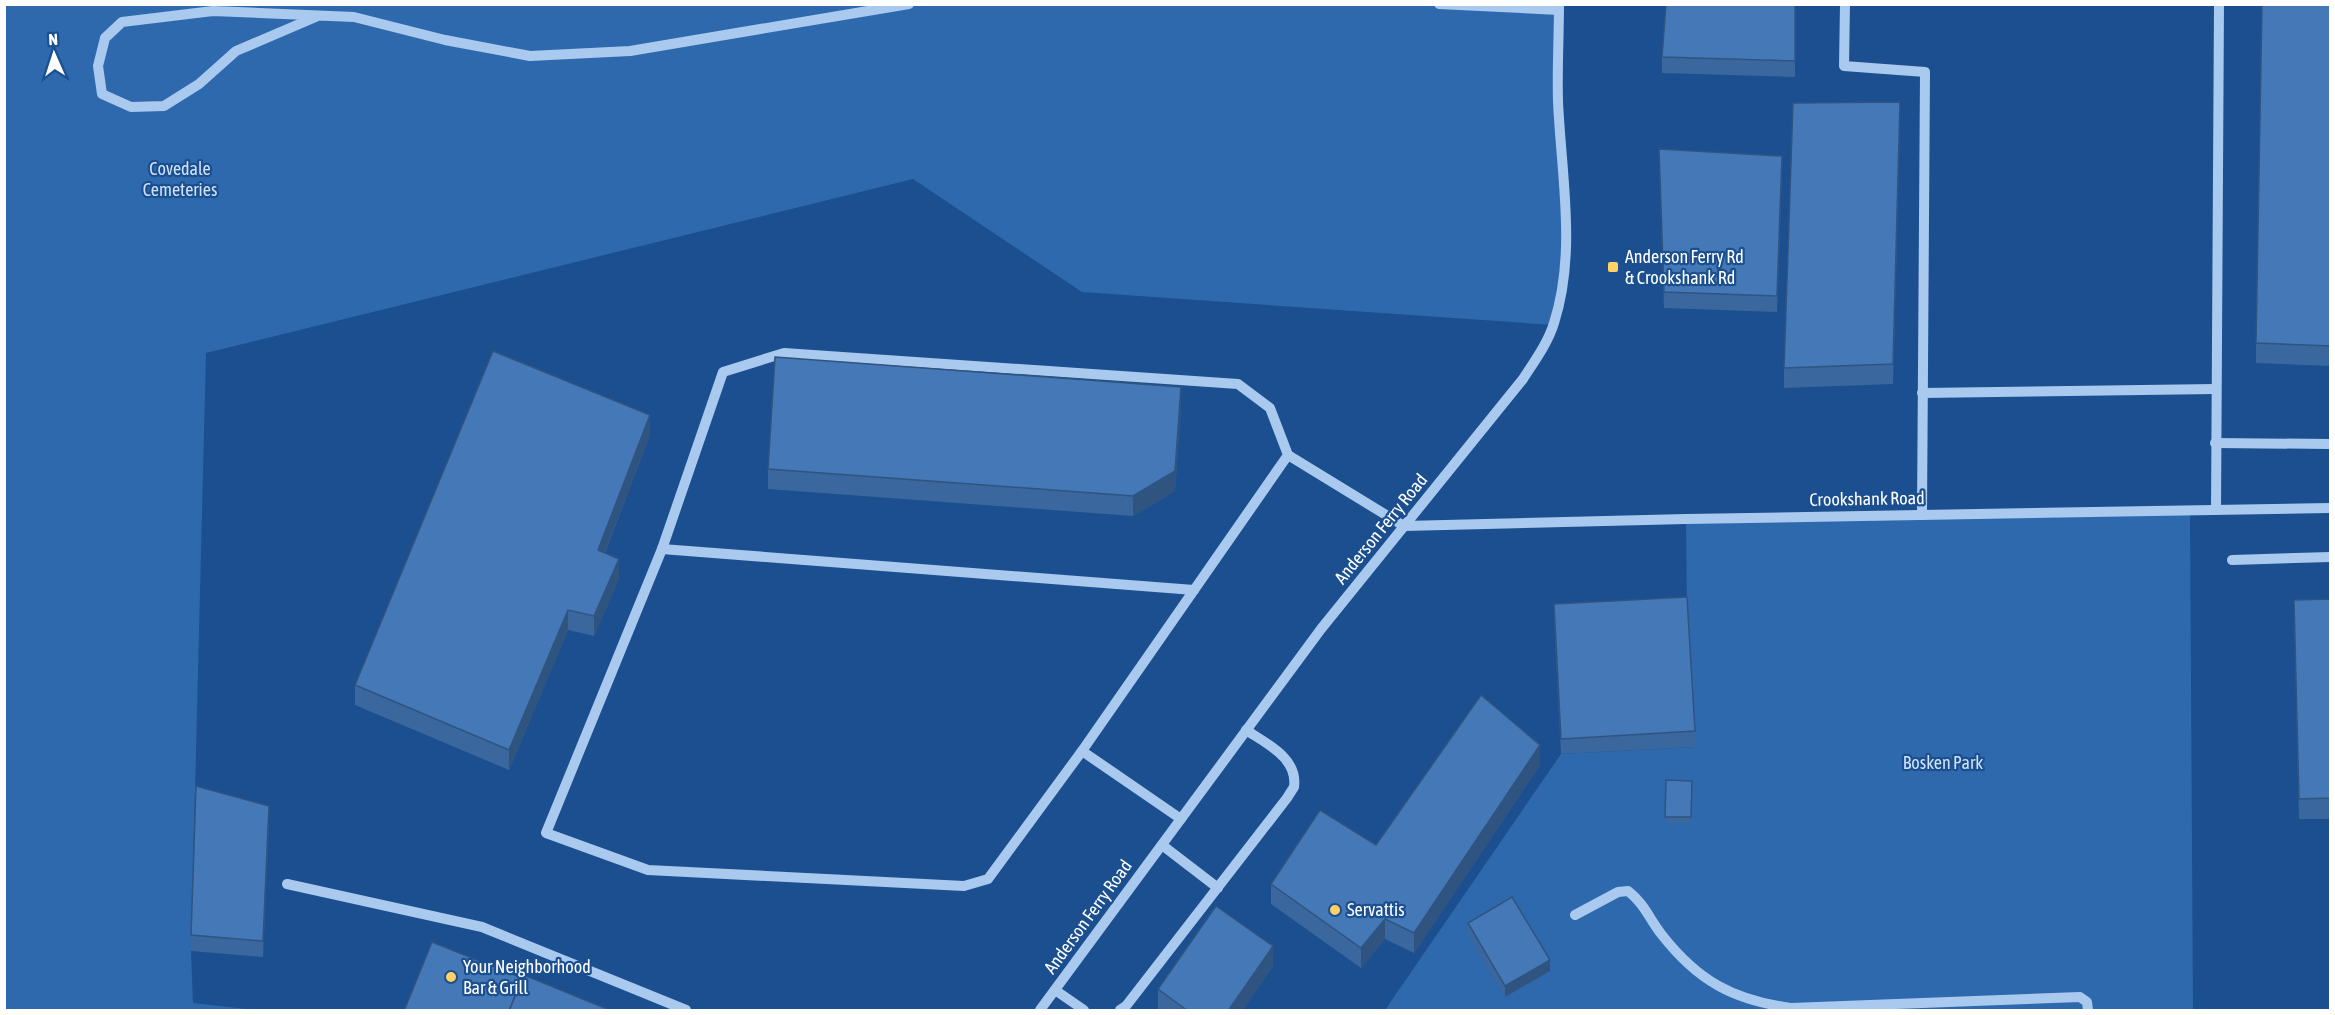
<svg xmlns="http://www.w3.org/2000/svg" width="2335" height="1015" font-family="'Asap Condensed',sans-serif">
<rect width="100%" height="100%" fill="#1b4f8f"/>
<g fill="#2e69ad">
<path d="M 5,5 L 1559,5 L 1566,241 L 1554,325 L 1082,292 L 913,179 L 206,353 L 191,951 L 193,1003 L 255,1010 L 5,1010 Z"/>
<path d="M 2190,510 L 2193,1010 L 1385,1010 L 1561,754 L 1695,747 L 1687,613 L 1686,519 Z"/>
</g>
<g fill="none" stroke-linecap="round" stroke-linejoin="round">
<g stroke="#a9c9ee" stroke-width="10">
<path d="M 1439,4 L 1559,10"/>
<path d="M 1845,4 L 1844,66 L 1925,72 L 1922,515"/>
<path d="M 318,16 L 236,51 L 199,84 L 164,106 L 131,107 L 102,94 L 98,66 L 105,38 L 122,22 L 213,11 L 354,17 L 445,40 L 530,56 L 630,51 L 909,4"/>
<path d="M 784,353 L 1238,384 L 1270,408 L 1288,455 L 1082,751 L 988,879 L 964,886 L 648,870 L 546,833 L 662,549 L 723,372 Z"/>
<path d="M 1922,393 L 2215,389"/>
<path d="M 2215,443 L 2330,444"/>
<path d="M 1288,455 L 1404,526"/>
<path d="M 2216,510 L 2219,4"/>
<path d="M 1404,526 L 1686,519 L 2330,508"/>
<path d="M 662,549 L 1194,590"/>
<path d="M 2232,560 L 2330,557"/>
<path d="M 1082,751 L 1181,819"/>
<path d="M 1162,845 L 1218,888"/>
<path d="M 287,884 L 482,927 L 686,1010"/>
<path d="M 1575,915 L 1618,892 L 1628,891 C 1644,903 1650,920 1662,935 C 1698,981 1733,1000 1791,1008 L 2080,997 L 2087,1002 L 2088,1010"/>
<path d="M 1055,990 L 1084,1010"/>
<path d="M 1040,1010 L 1321,629 L 1523,379 C 1534,362 1548,343 1554,323 C 1577,252 1561,173 1558,101 C 1557,69 1559,36 1559,4"/>
<path d="M 1120,1010 L 1126,1006 L 1287,798 L 1294,787 C 1298,758 1267,744 1246,730"/>
</g>
</g>
<g fill="#3a679d">
<path d="M 1795,4 L 1795,77 L 1662,73 L 1662,57 Z"/>
<path d="M 2331,4 L 2331,366 L 2256,363 L 2256,343 Z"/>
<path d="M 1900,122 L 1893,384 L 1784,388 L 1784,368 Z"/>
<path d="M 1659,149 L 1782,172 L 1777,312 L 1664,308 Z"/>
<path d="M 1181,407 L 1175,491 L 1133,516 L 768,489 L 768,469 Z"/>
<path d="M 650,435 L 605,553 L 619,579 L 594,636 L 568,630 L 509,770 L 355,705 L 355,685 Z"/>
<path d="M 2331,599 L 2331,819 L 2299,819 L 2294,600 Z"/>
<path d="M 1554,604 L 1695,731 L 1695,747 L 1561,754 L 1554,620 Z"/>
<path d="M 1540,765 L 1414,953 L 1385,939 L 1361,968 L 1271,904 L 1271,884 L 1376,845 Z"/>
<path d="M 1666,780 L 1692,781 L 1691,823 L 1665,823 Z"/>
<path d="M 269,822 L 263,957 L 191,951 L 191,935 Z"/>
<path d="M 1468,923 L 1550,971 L 1505,997 L 1468,935 Z"/>
<path d="M 1273,966 L 1242,1011 L 1160,1011 L 1158,1009 L 1158,989 Z"/>
</g>
<g fill="#305480">
<path d="M 1900,102 L 1900,122 L 1893,384 L 1893,364 Z"/>
<path d="M 1782,156 L 1782,172 L 1777,312 L 1777,296 Z"/>
<path d="M 1181,387 L 1181,407 L 1175,491 L 1133,516 L 1133,496 Z"/>
<path d="M 650,415 L 650,435 L 598,570 L 598,550 Z"/>
<path d="M 619,559 L 619,579 L 594,636 L 594,616 Z"/>
<path d="M 568,610 L 568,630 L 509,770 L 509,750 Z"/>
<path d="M 1540,745 L 1540,765 L 1414,953 L 1414,933 Z"/>
<path d="M 269,806 L 269,822 L 263,957 L 263,941 Z"/>
<path d="M 1385,919 L 1385,939 L 1361,968 L 1361,948 Z"/>
<path d="M 1273,946 L 1273,966 L 1242,1011 L 1228,1011 Z"/>
<path d="M 1550,960 L 1550,971 L 1505,997 L 1505,986 Z"/>
</g>
<g fill="#4478b7" stroke="#305480" stroke-width="1.5">
<path d="M 1666,4 L 1795,4 L 1795,61 L 1662,57 Z"/>
<path d="M 2262,4 L 2331,4 L 2331,346 L 2256,343 Z"/>
<path d="M 1900,102 L 1893,364 L 1784,368 L 1793,103 Z"/>
<path d="M 1659,149 L 1782,156 L 1777,296 L 1664,292 Z"/>
<path d="M 493,351 L 650,415 L 598,550 L 619,559 L 594,616 L 568,610 L 509,750 L 355,685 Z"/>
<path d="M 775,357 L 1181,387 L 1175,471 L 1133,496 L 768,469 Z"/>
<path d="M 1687,597 L 1695,731 L 1561,739 L 1554,604 Z"/>
<path d="M 2331,599 L 2331,798 L 2299,799 L 2294,600 Z"/>
<path d="M 1481,695 L 1540,745 L 1414,933 L 1385,919 L 1361,948 L 1271,884 L 1320,810 L 1376,845 Z"/>
<path d="M 1666,780 L 1692,781 L 1691,817 L 1665,817 Z"/>
<path d="M 196,786 L 269,806 L 263,941 L 191,935 Z"/>
<path d="M 1512,897 L 1550,960 L 1505,986 L 1468,923 Z"/>
<path d="M 1216,906 L 1273,946 L 1228,1011 L 1188,1011 L 1158,989 Z"/>
<path d="M 432,942 L 522,978 L 509,1011 L 404,1011 Z"/>
<path d="M 524,975 L 612,1011 L 509,1011 Z"/>
</g>
<g fill="#ffd166" stroke="#1b4f8f" stroke-width="2">
<rect x="1607" y="261" width="12" height="12" rx="3"/>
<circle cx="1335" cy="910" r="6"/>
<circle cx="451" cy="977" r="6"/>
</g>
<g text-anchor="middle" stroke-width="4.5" stroke-linejoin="round" paint-order="stroke">
<g font-size="18" fill="#cfe3fa" stroke="#1b4f8f">
<text x="180" y="175">Covedale<tspan x="180" dy="21">Cemeteries</tspan></text>
<text x="1943" y="769">Bosken Park</text>
</g>
<g font-size="18" fill="#fff" stroke="#1b4f8f" text-anchor="start">
<text x="1625" y="263">Anderson Ferry Rd<tspan x="1625" dy="21">&amp; Crookshank Rd</tspan></text>
<text x="1347" y="916">Servattis</text>
<text x="463" y="973">Your Neighborhood<tspan x="463" dy="21">Bar &amp; Grill</tspan></text>
</g>
<g font-size="18" fill="#fff" stroke="#1b4f8f">
<text transform="translate(1867 499) rotate(-1)" y="6">Crookshank Road</text>
<text transform="translate(1381 529) rotate(-51)" y="6">Anderson Ferry Road</text>
<text transform="translate(1088 917) rotate(-54)" y="6">Anderson Ferry Road</text>
</g>
</g>
<rect width="2335" height="1015" fill="none" stroke="#ffffff" stroke-width="12"/>
<g transform="translate(54 54) rotate(357)" stroke="#1b4f8f" stroke-width="4.5" paint-order="stroke">
<path d="M0-4.5L10 22L0 15L-10 22Z" fill="#ffffff"/>
<text y="-9" font-size="16" font-weight="bold" text-anchor="middle" fill="#ffffff">N</text>
</g>
</svg>
